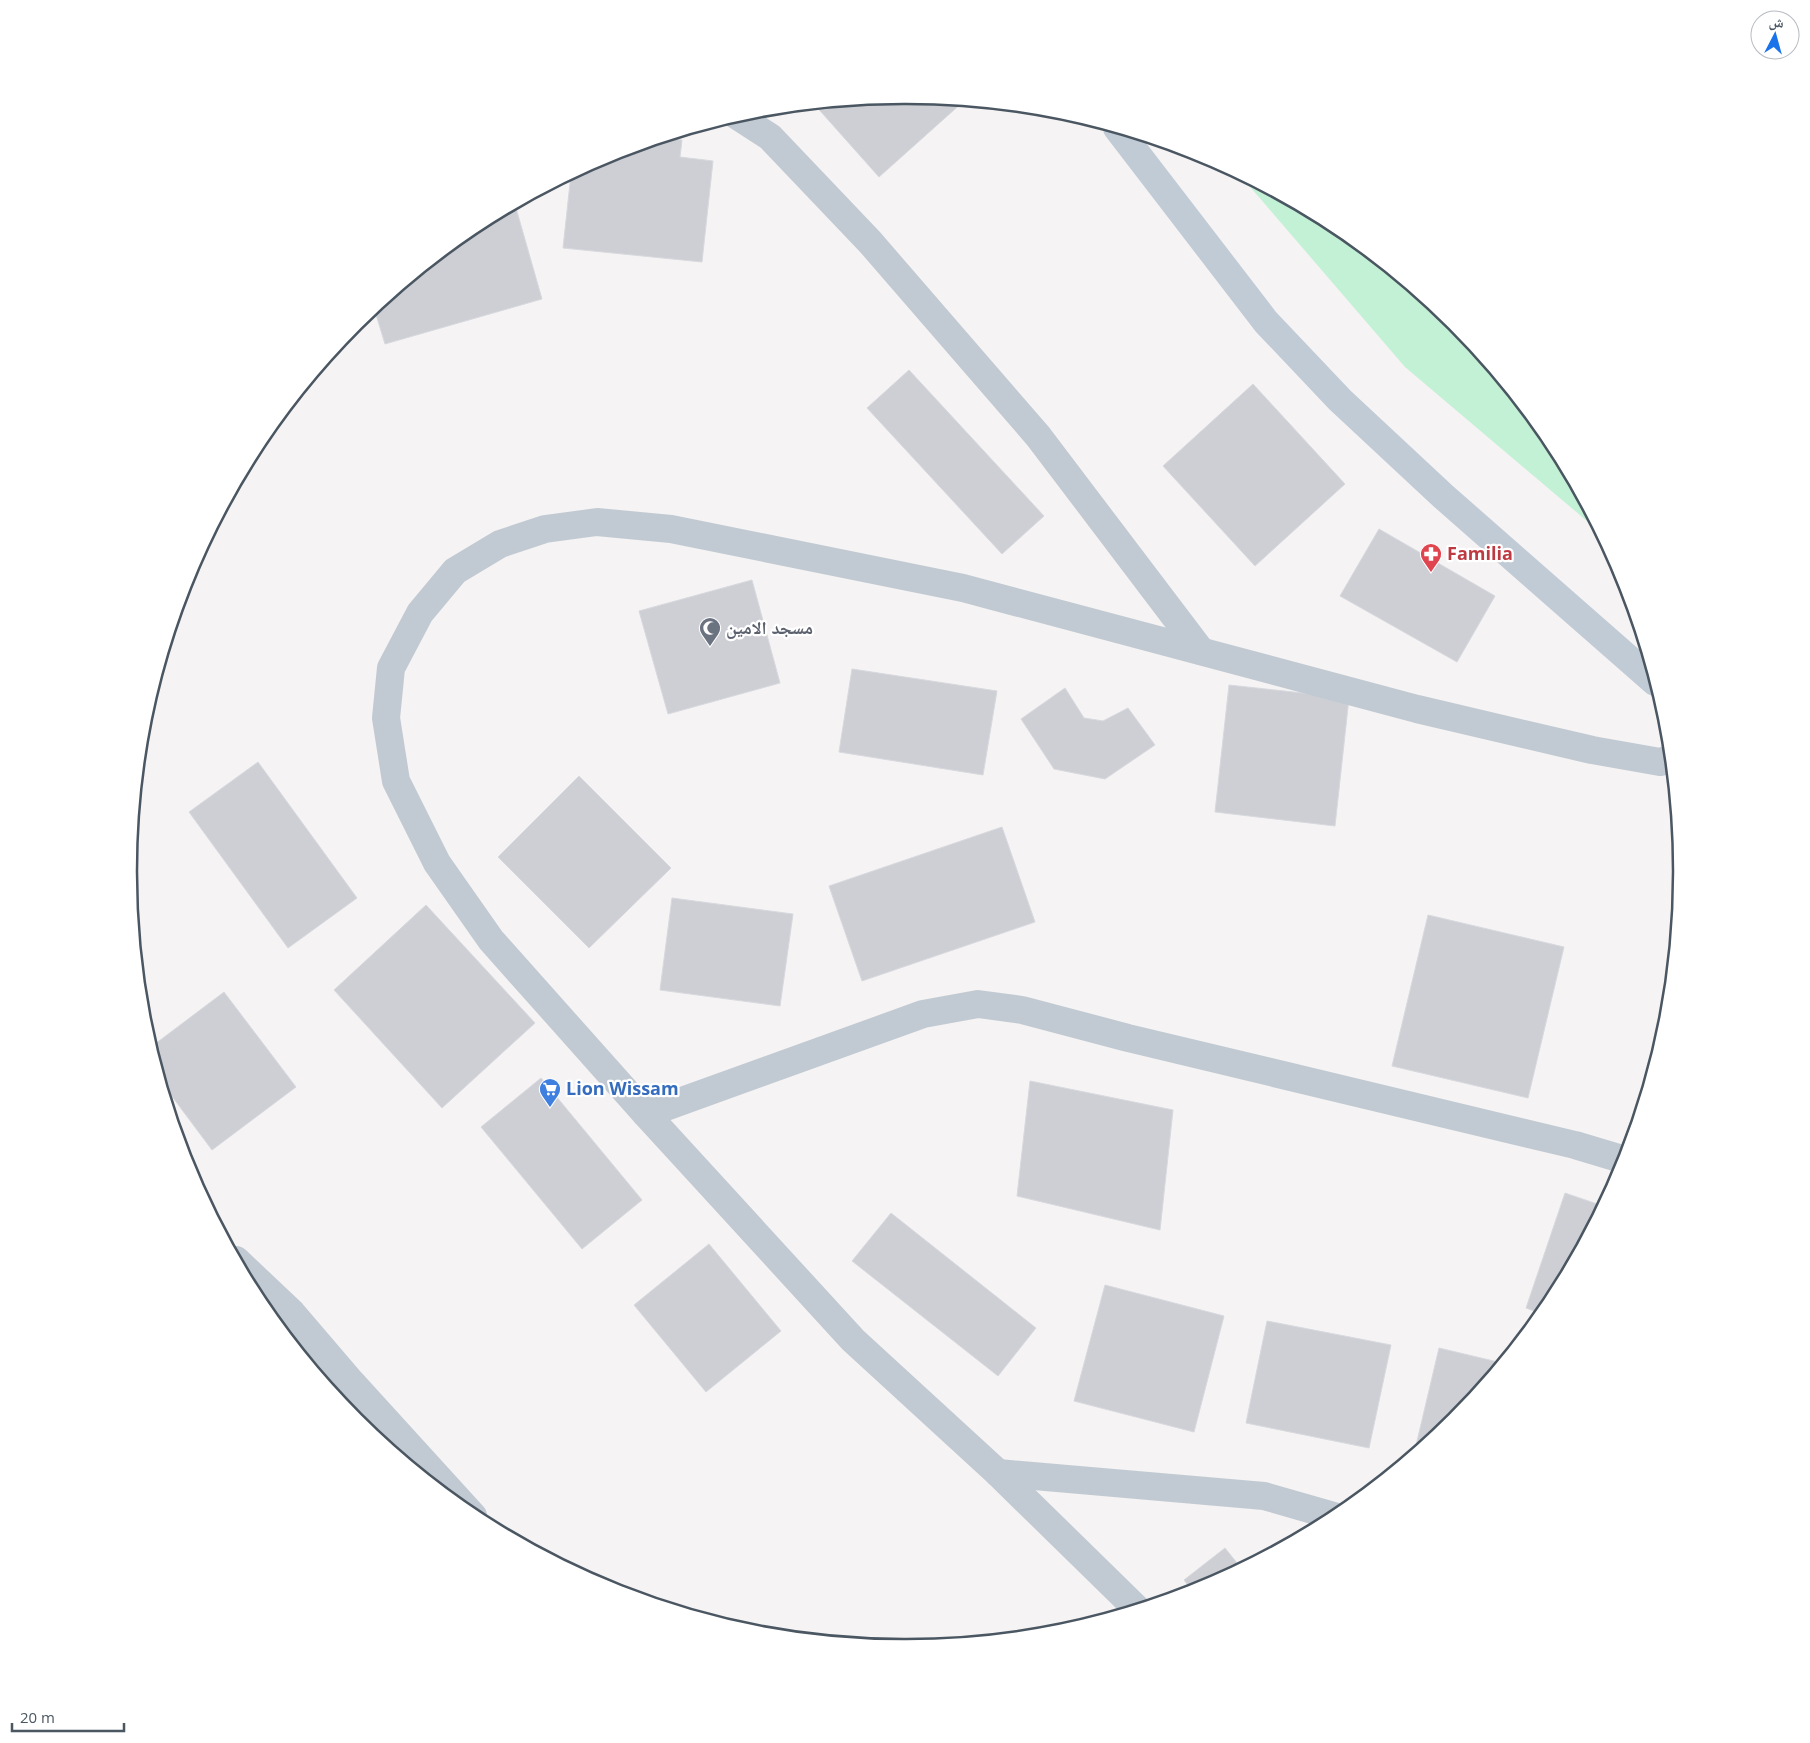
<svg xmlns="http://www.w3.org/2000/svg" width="1810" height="1743" font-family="'Open Sans','Noto Naskh Arabic',sans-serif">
<rect width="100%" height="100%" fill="#f5f3f3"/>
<path fill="#c3f1d5" d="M 1239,174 L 1337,226 L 1454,323 L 1551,440 L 1600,532 L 1405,367 Z"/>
<g fill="#cdcfd5" stroke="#d7d9de">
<path d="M 905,95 L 964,101 L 879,177 L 814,104 Z"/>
<path d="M 660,138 L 682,140 L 680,157 L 713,161 L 702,262 L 563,248 L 571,174 L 608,154 Z"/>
<path d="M 516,208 L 542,299 L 385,344 L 374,308 L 474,226 L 498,213 Z"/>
<path d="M 909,370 L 1044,516 L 1002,554 L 867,408 Z"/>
<path d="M 1253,384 L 1345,484 L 1255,566 L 1163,466 Z"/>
<path d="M 1379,529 L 1495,596 L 1457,662 L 1340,596 Z"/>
<path d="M 752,580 L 780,683 L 668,714 L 639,611 Z"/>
<path d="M 852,669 L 997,691 L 983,775 L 839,752 Z"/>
<path d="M 1229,685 L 1349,698 L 1335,826 L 1215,812 Z"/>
<path d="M 1065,688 L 1084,718 L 1103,721 L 1128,708 L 1155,745 L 1105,779 L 1054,769 L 1021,719 Z"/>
<path d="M 258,762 L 357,898 L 288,948 L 189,812 Z"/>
<path d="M 579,776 L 671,868 L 589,948 L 498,857 Z"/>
<path d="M 1002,827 L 1035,922 L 862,981 L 829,886 Z"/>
<path d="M 672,898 L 793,914 L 780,1006 L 660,990 Z"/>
<path d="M 426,905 L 535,1023 L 442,1108 L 334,990 Z"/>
<path d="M 1428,915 L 1564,947 L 1528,1098 L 1392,1066 Z"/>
<path d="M 224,992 L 296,1087 L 212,1150 L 162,1083 L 151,1047 Z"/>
<path d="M 541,1078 L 642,1200 L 582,1249 L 481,1127 Z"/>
<path d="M 1030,1081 L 1173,1110 L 1160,1230 L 1017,1196 Z"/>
<path d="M 1565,1193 L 1603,1206 L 1550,1303 L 1542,1314 L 1526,1308 Z"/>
<path d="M 891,1213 L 1036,1328 L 998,1376 L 852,1261 Z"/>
<path d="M 709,1244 L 781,1331 L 706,1392 L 634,1305 Z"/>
<path d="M 1105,1285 L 1224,1316 L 1194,1432 L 1074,1401 Z"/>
<path d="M 1267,1321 L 1391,1345 L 1369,1448 L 1246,1423 Z"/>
<path d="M 1439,1348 L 1502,1363 L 1454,1421 L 1414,1454 Z"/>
<path d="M 1225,1548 L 1241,1568 L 1193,1592 L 1184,1580 Z"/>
</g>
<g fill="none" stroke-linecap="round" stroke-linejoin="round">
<g stroke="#c1cad2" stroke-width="28">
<path d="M 736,115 L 770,137 L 870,242 L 1038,436 L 1201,651"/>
<path d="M 646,1114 L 923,1014 L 978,1004 L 1022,1010 L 1128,1038 L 1575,1145 L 1625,1160"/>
<path d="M 236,1260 L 292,1313 L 351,1382 L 473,1516"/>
<path d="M 998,1473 L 1264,1496 L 1337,1517"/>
<path d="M 1137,1609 L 998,1473 L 853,1340 L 646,1114 L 491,940 L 437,863 L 396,781 L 386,718 L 391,668 L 420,613 L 455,571 L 500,544 L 545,529 L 597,522 L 671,529 L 963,588 L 1417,709 L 1592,750 L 1660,762 L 1670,759"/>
</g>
<path stroke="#c1cbd6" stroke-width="28" d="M 1117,128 L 1266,322 L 1340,400 L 1443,496 L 1655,682"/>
</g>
<defs>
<g id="pharmacy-pin" transform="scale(1.125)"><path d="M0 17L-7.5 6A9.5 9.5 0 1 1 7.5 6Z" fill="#e0444e" stroke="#fff"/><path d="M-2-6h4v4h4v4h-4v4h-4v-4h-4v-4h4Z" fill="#fff"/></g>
<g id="mosque-pin" transform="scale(1.125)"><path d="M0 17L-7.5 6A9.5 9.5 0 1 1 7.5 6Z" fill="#6b7280" stroke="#fff"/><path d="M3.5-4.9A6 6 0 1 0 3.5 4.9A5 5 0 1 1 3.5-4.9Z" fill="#fff"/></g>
<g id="supermarket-pin" transform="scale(1.125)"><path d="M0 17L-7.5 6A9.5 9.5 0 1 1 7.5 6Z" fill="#3f7fe0" stroke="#fff"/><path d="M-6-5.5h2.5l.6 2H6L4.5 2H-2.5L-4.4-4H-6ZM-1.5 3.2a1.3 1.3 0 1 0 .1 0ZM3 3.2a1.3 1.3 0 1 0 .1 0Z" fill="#fff"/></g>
</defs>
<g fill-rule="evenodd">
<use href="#pharmacy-pin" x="1431" y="554"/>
<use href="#mosque-pin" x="710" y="628"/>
<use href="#supermarket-pin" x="550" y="1089"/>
</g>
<g text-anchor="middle" stroke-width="4.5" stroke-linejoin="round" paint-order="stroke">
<g font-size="18" font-weight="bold" fill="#be3a42" stroke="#fff" text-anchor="start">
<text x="1447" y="560">Familia</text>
</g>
<g font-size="18" font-weight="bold" fill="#5b616d" stroke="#fff" text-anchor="start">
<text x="726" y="634">مسجد الامين</text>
</g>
<g font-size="18" font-weight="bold" fill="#366cbe" stroke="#fff" text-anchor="start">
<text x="566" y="1095">Lion Wissam</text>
</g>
</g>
<path d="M0 0H1810V1743H0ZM904 104H906A767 767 0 0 1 1673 871V872A767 767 0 0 1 906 1639H904A767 767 0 0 1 137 872V871A767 767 0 0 1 904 104Z" fill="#fff" fill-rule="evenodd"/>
<path fill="none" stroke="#4a5661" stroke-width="2.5" d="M904 104H906A767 767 0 0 1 1673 871V872A767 767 0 0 1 906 1639H904A767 767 0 0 1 137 872V871A767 767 0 0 1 904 104Z"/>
<g transform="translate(1775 35) rotate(6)"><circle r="24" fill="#ffffff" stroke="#b7bbc0"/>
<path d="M0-4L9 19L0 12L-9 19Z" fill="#1a73e8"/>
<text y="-8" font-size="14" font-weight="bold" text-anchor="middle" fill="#4a5661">ش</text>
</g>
<path d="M12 1723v8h112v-8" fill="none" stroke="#4a5661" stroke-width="2.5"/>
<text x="20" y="1723" font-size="15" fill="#4a5661" stroke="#ffffff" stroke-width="4" paint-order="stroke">20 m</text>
</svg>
